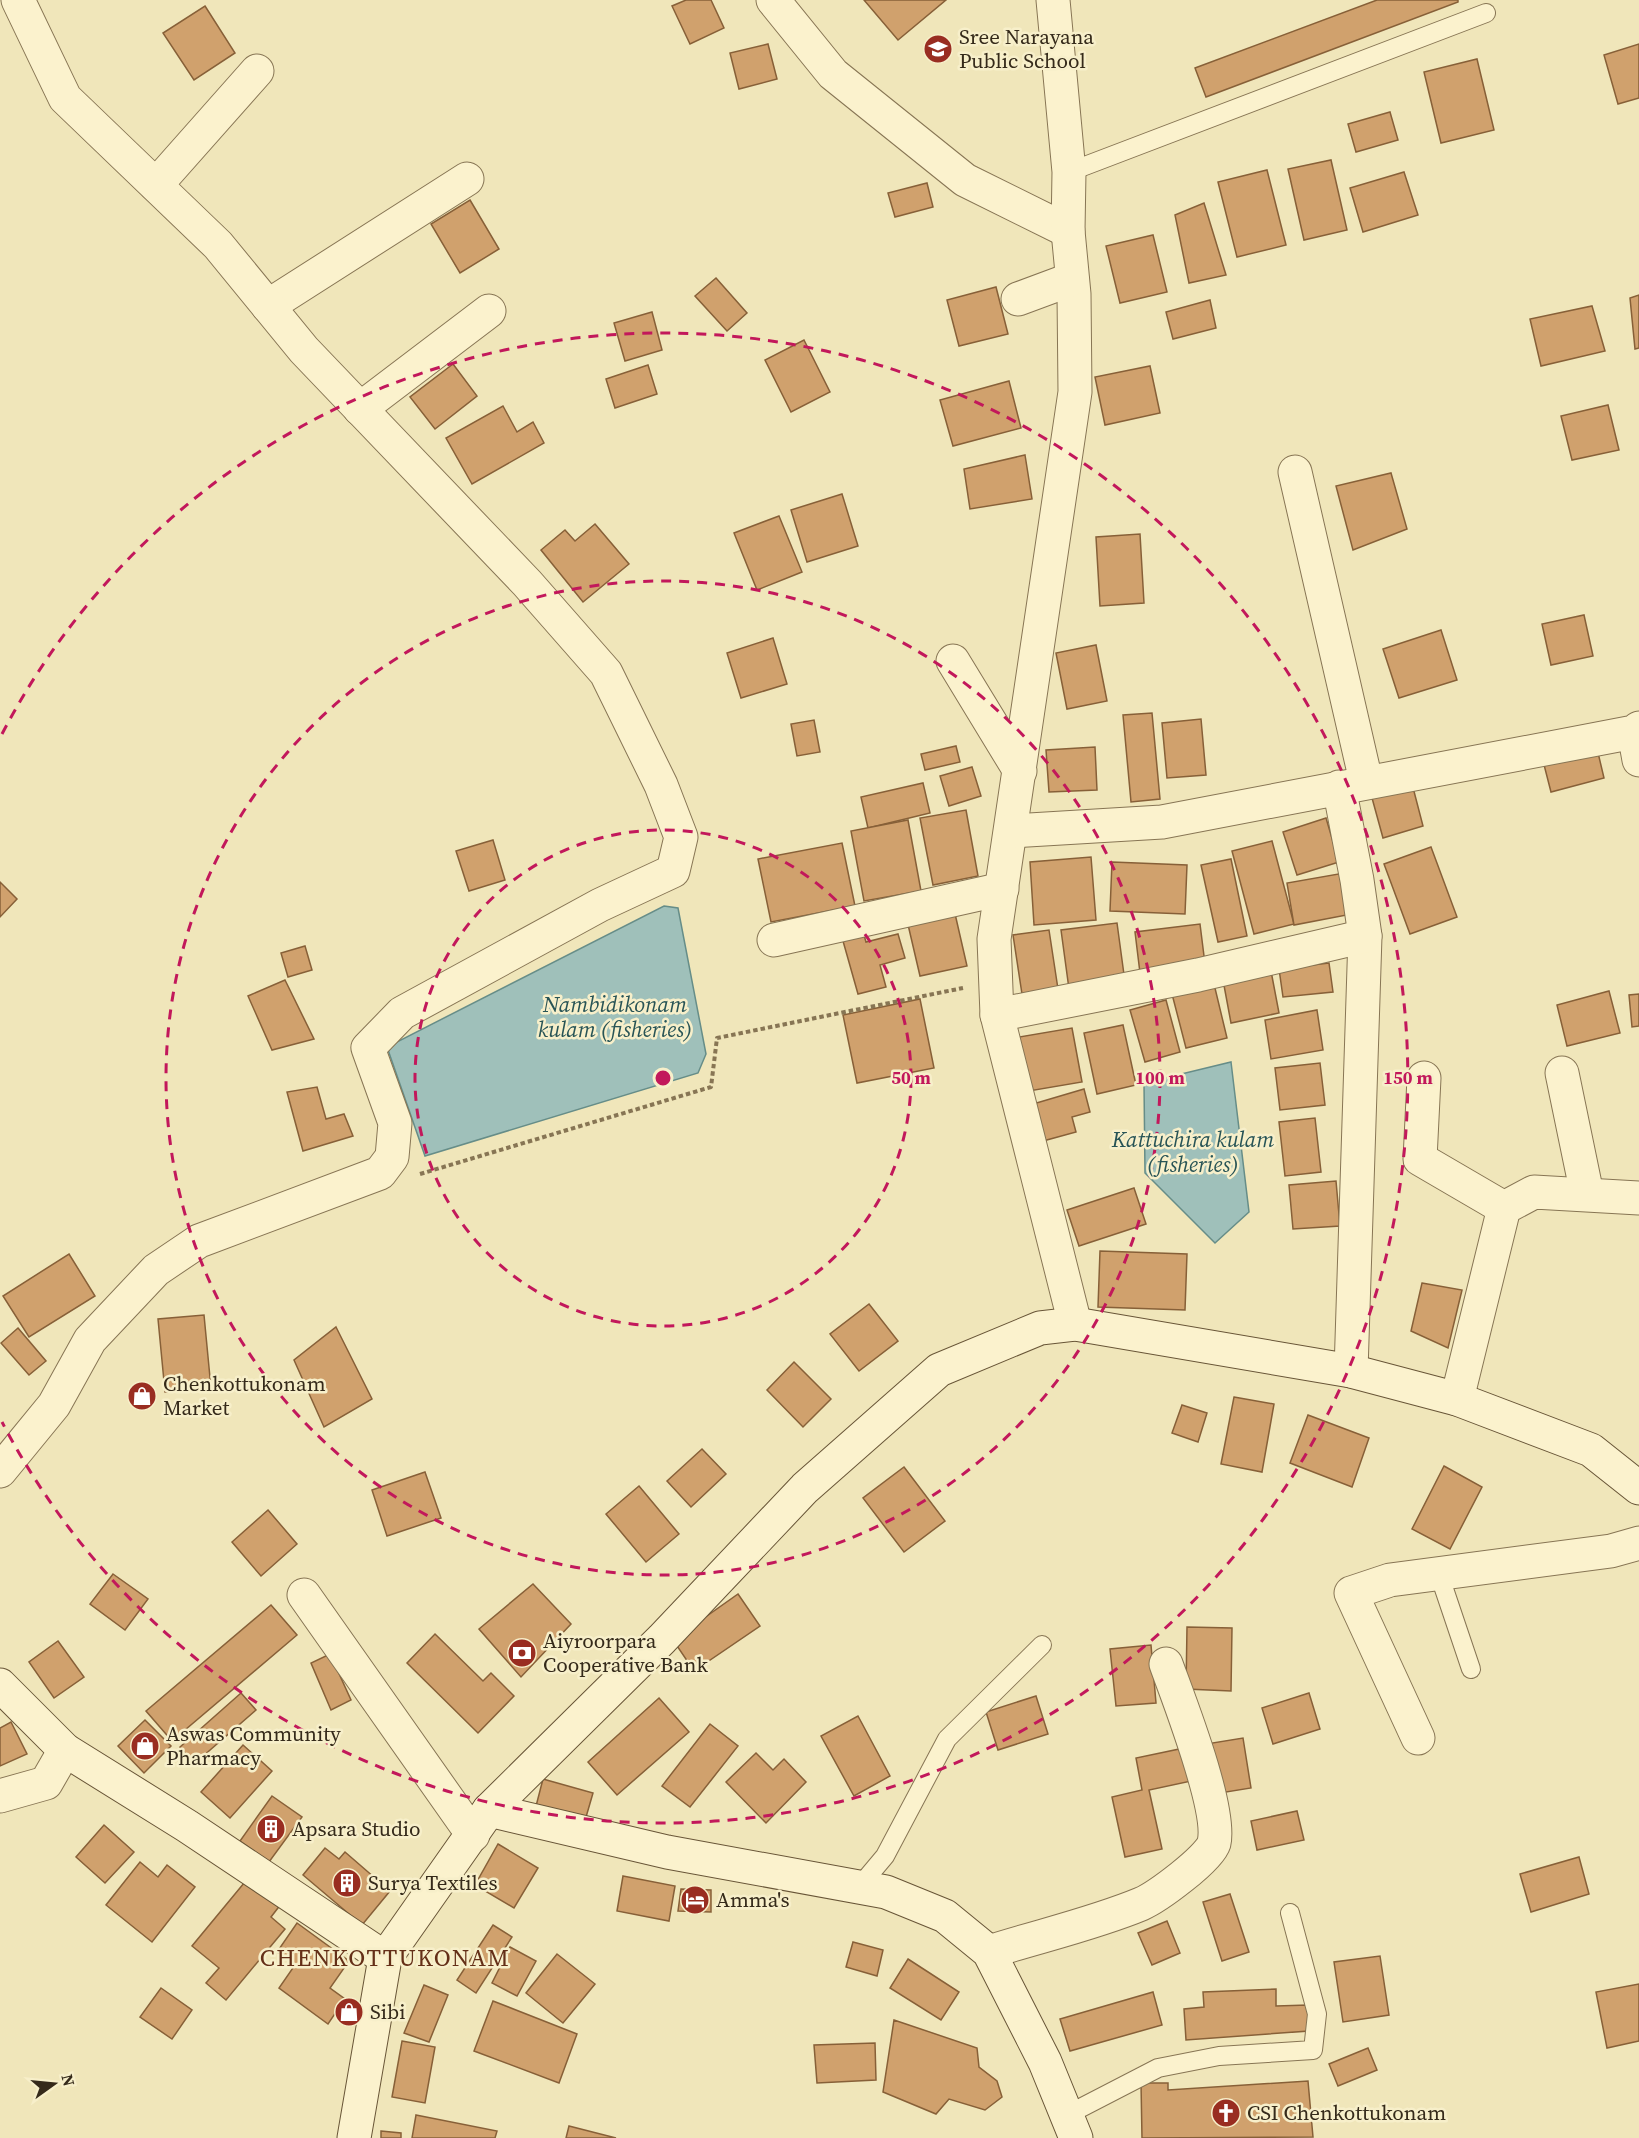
<svg xmlns="http://www.w3.org/2000/svg" width="1639" height="2138" font-family="'Source Serif 4',serif">
<rect width="100%" height="100%" fill="#f0e6ba"/>
<g fill="#9fc0ba" stroke="#668d88" stroke-width="1.5">
<path d="M 664,906 L 678,908 L 706,1054 L 698,1073 L 425,1156 L 387,1047 Z"/>
<path d="M 1231,1062 L 1249,1212 L 1215,1243 L 1145,1173 L 1144,1083 Z"/>
</g>
<g fill="#d0a16d" stroke="#876038" stroke-width="1.5">
<path d="M 686,0 L 711,0 L 724,28 L 690,44 L 672,6 Z"/>
<path d="M 864,0 L 946,0 L 898,40 Z"/>
<path d="M 1377,0 L 1458,0 L 1458,2 L 1206,97 L 1195,68 Z"/>
<path d="M 205,6 L 235,53 L 194,80 L 163,33 Z"/>
<path d="M 768,44 L 777,79 L 739,89 L 730,53 Z"/>
<path d="M 1639,44 L 1639,98 L 1618,104 L 1604,55 Z"/>
<path d="M 1477,59 L 1494,130 L 1441,143 L 1424,72 Z"/>
<path d="M 1390,112 L 1398,140 L 1356,152 L 1348,124 Z"/>
<path d="M 1331,160 L 1347,230 L 1304,240 L 1288,169 Z"/>
<path d="M 1267,170 L 1286,245 L 1237,257 L 1218,182 Z"/>
<path d="M 1404,172 L 1418,215 L 1363,232 L 1350,188 Z"/>
<path d="M 927,183 L 933,207 L 895,217 L 888,193 Z"/>
<path d="M 470,200 L 499,249 L 460,273 L 431,224 Z"/>
<path d="M 1204,203 L 1226,275 L 1189,283 L 1175,215 Z"/>
<path d="M 1153,235 L 1167,292 L 1120,303 L 1106,246 Z"/>
<path d="M 716,278 L 747,313 L 727,331 L 695,296 Z"/>
<path d="M 996,287 L 1008,334 L 959,346 L 947,300 Z"/>
<path d="M 1639,295 L 1639,348 L 1635,349 L 1630,298 Z"/>
<path d="M 1210,300 L 1216,328 L 1173,339 L 1166,312 Z"/>
<path d="M 1592,306 L 1605,351 L 1541,366 L 1530,319 Z"/>
<path d="M 652,312 L 662,350 L 625,361 L 614,323 Z"/>
<path d="M 804,340 L 830,392 L 791,412 L 765,360 Z"/>
<path d="M 453,364 L 477,396 L 435,429 L 410,397 Z"/>
<path d="M 648,365 L 657,394 L 615,408 L 606,379 Z"/>
<path d="M 1150,366 L 1160,413 L 1105,425 L 1095,377 Z"/>
<path d="M 1009,381 L 1021,428 L 953,446 L 940,400 Z"/>
<path d="M 1608,405 L 1619,450 L 1572,460 L 1561,416 Z"/>
<path d="M 503,406 L 517,432 L 533,422 L 544,443 L 472,484 L 446,438 Z"/>
<path d="M 1025,455 L 1032,499 L 970,509 L 964,469 Z"/>
<path d="M 1391,473 L 1407,529 L 1353,550 L 1336,486 Z"/>
<path d="M 842,494 L 858,546 L 807,562 L 791,510 Z"/>
<path d="M 779,516 L 802,572 L 757,590 L 734,533 Z"/>
<path d="M 595,524 L 629,564 L 583,602 L 541,550 L 565,530 L 575,541 Z"/>
<path d="M 1140,534 L 1144,603 L 1100,606 L 1096,537 Z"/>
<path d="M 1584,615 L 1593,656 L 1551,665 L 1542,624 Z"/>
<path d="M 1441,630 L 1457,680 L 1399,698 L 1383,649 Z"/>
<path d="M 773,638 L 787,684 L 741,698 L 727,653 Z"/>
<path d="M 1096,645 L 1107,701 L 1067,709 L 1056,653 Z"/>
<path d="M 1152,713 L 1160,799 L 1131,802 L 1123,715 Z"/>
<path d="M 1201,719 L 1206,775 L 1167,778 L 1162,723 Z"/>
<path d="M 814,720 L 820,752 L 797,756 L 791,724 Z"/>
<path d="M 1595,740 L 1604,778 L 1551,792 L 1541,753 Z"/>
<path d="M 956,746 L 960,762 L 925,770 L 921,754 Z"/>
<path d="M 1095,747 L 1097,790 L 1049,792 L 1046,750 Z"/>
<path d="M 972,767 L 981,796 L 949,806 L 940,776 Z"/>
<path d="M 1410,776 L 1423,826 L 1383,838 L 1369,787 Z"/>
<path d="M 923,783 L 930,813 L 868,828 L 861,797 Z"/>
<path d="M 966,810 L 978,876 L 933,885 L 920,818 Z"/>
<path d="M 1326,818 L 1339,862 L 1297,875 L 1283,832 Z"/>
<path d="M 908,820 L 921,891 L 864,901 L 851,831 Z"/>
<path d="M 493,840 L 505,880 L 469,891 L 456,851 Z"/>
<path d="M 1272,841 L 1294,924 L 1254,934 L 1232,851 Z"/>
<path d="M 842,843 L 855,906 L 771,922 L 758,859 Z"/>
<path d="M 1431,847 L 1457,917 L 1410,934 L 1384,864 Z"/>
<path d="M 1091,857 L 1096,920 L 1034,925 L 1030,862 Z"/>
<path d="M 1231,859 L 1247,936 L 1218,942 L 1201,865 Z"/>
<path d="M 1112,862 L 1187,865 L 1185,914 L 1110,911 Z"/>
<path d="M 1344,873 L 1352,914 L 1294,925 L 1287,883 Z"/>
<path d="M 0,882 L 17,899 L 0,917 Z"/>
<path d="M 953,905 L 967,966 L 920,976 L 906,916 Z"/>
<path d="M 1117,923 L 1125,982 L 1069,989 L 1061,930 Z"/>
<path d="M 1200,924 L 1205,964 L 1140,973 L 1135,932 Z"/>
<path d="M 1049,930 L 1058,989 L 1022,994 L 1013,935 Z"/>
<path d="M 898,934 L 905,958 L 880,965 L 886,987 L 858,994 L 843,941 L 864,935 L 866,942 Z"/>
<path d="M 305,946 L 312,970 L 288,977 L 281,953 Z"/>
<path d="M 1329,963 L 1333,992 L 1283,997 L 1279,969 Z"/>
<path d="M 1271,971 L 1279,1013 L 1231,1023 L 1223,980 Z"/>
<path d="M 285,980 L 314,1039 L 272,1050 L 248,996 Z"/>
<path d="M 1214,984 L 1227,1038 L 1186,1048 L 1172,994 Z"/>
<path d="M 1609,991 L 1620,1033 L 1567,1046 L 1557,1005 Z"/>
<path d="M 1639,994 L 1639,1026 L 1632,1027 L 1629,995 Z"/>
<path d="M 920,999 L 934,1068 L 857,1083 L 843,1015 Z"/>
<path d="M 1166,1000 L 1180,1052 L 1145,1062 L 1130,1010 Z"/>
<path d="M 1317,1010 L 1323,1050 L 1271,1059 L 1265,1020 Z"/>
<path d="M 1123,1025 L 1136,1085 L 1097,1094 L 1084,1033 Z"/>
<path d="M 1072,1028 L 1082,1082 L 1029,1091 L 1019,1037 Z"/>
<path d="M 1320,1063 L 1325,1105 L 1280,1110 L 1275,1068 Z"/>
<path d="M 317,1087 L 326,1119 L 344,1114 L 353,1136 L 303,1151 L 287,1092 Z"/>
<path d="M 1084,1089 L 1090,1112 L 1072,1117 L 1076,1132 L 1043,1141 L 1033,1104 Z"/>
<path d="M 1315,1118 L 1321,1172 L 1285,1176 L 1279,1122 Z"/>
<path d="M 1336,1181 L 1340,1226 L 1293,1229 L 1289,1185 Z"/>
<path d="M 1134,1188 L 1146,1224 L 1079,1246 L 1067,1210 Z"/>
<path d="M 1100,1251 L 1187,1254 L 1185,1310 L 1098,1307 Z"/>
<path d="M 69,1254 L 95,1296 L 29,1337 L 3,1296 Z"/>
<path d="M 1422,1283 L 1462,1290 L 1448,1348 L 1411,1331 Z"/>
<path d="M 869,1304 L 898,1341 L 859,1371 L 830,1334 Z"/>
<path d="M 204,1315 L 211,1388 L 165,1392 L 158,1319 Z"/>
<path d="M 336,1327 L 372,1399 L 324,1427 L 294,1360 Z"/>
<path d="M 18,1328 L 46,1361 L 29,1375 L 1,1343 Z"/>
<path d="M 794,1362 L 831,1399 L 803,1427 L 767,1390 Z"/>
<path d="M 1234,1397 L 1274,1404 L 1262,1472 L 1221,1464 Z"/>
<path d="M 1182,1405 L 1207,1413 L 1198,1442 L 1172,1433 Z"/>
<path d="M 1308,1415 L 1369,1438 L 1352,1487 L 1290,1463 Z"/>
<path d="M 702,1449 L 726,1474 L 691,1507 L 667,1481 Z"/>
<path d="M 1444,1466 L 1482,1487 L 1450,1549 L 1412,1529 Z"/>
<path d="M 904,1467 L 945,1521 L 904,1552 L 863,1498 Z"/>
<path d="M 425,1472 L 441,1518 L 387,1536 L 372,1490 Z"/>
<path d="M 639,1486 L 679,1534 L 646,1562 L 606,1514 Z"/>
<path d="M 268,1510 L 297,1544 L 261,1576 L 232,1542 Z"/>
<path d="M 113,1574 L 148,1599 L 125,1630 L 90,1604 Z"/>
<path d="M 533,1584 L 571,1624 L 521,1677 L 479,1629 Z"/>
<path d="M 738,1594 L 760,1626 L 694,1671 L 673,1640 Z"/>
<path d="M 271,1605 L 297,1635 L 172,1741 L 146,1711 Z"/>
<path d="M 1187,1627 L 1232,1628 L 1231,1691 L 1186,1689 Z"/>
<path d="M 435,1634 L 483,1681 L 491,1673 L 514,1696 L 478,1733 L 407,1663 Z"/>
<path d="M 58,1641 L 84,1677 L 54,1698 L 29,1662 Z"/>
<path d="M 1151,1645 L 1156,1703 L 1116,1706 L 1110,1649 Z"/>
<path d="M 330,1654 L 351,1700 L 331,1710 L 311,1663 Z"/>
<path d="M 241,1693 L 256,1710 L 194,1764 L 180,1747 Z"/>
<path d="M 1309,1693 L 1320,1729 L 1273,1744 L 1262,1708 Z"/>
<path d="M 1036,1696 L 1048,1734 L 998,1750 L 986,1712 Z"/>
<path d="M 659,1698 L 689,1732 L 617,1795 L 588,1762 Z"/>
<path d="M 858,1716 L 890,1776 L 854,1796 L 821,1736 Z"/>
<path d="M 145,1720 L 171,1746 L 144,1773 L 118,1746 Z"/>
<path d="M 11,1722 L 27,1754 L 0,1766 L 0,1728 Z"/>
<path d="M 710,1724 L 738,1746 L 690,1807 L 662,1786 Z"/>
<path d="M 1243,1738 L 1251,1788 L 1214,1794 L 1206,1744 Z"/>
<path d="M 243,1745 L 272,1771 L 230,1818 L 201,1792 Z"/>
<path d="M 1189,1747 L 1196,1780 L 1149,1790 L 1162,1849 L 1125,1857 L 1112,1797 L 1142,1790 L 1136,1758 Z"/>
<path d="M 756,1753 L 773,1770 L 784,1759 L 806,1782 L 766,1823 L 726,1782 Z"/>
<path d="M 543,1779 L 593,1793 L 584,1824 L 535,1810 Z"/>
<path d="M 272,1796 L 302,1817 L 269,1862 L 240,1841 Z"/>
<path d="M 1297,1811 L 1304,1840 L 1257,1850 L 1251,1821 Z"/>
<path d="M 104,1825 L 134,1852 L 105,1883 L 76,1857 Z"/>
<path d="M 498,1844 L 538,1868 L 514,1908 L 475,1885 Z"/>
<path d="M 325,1848 L 339,1859 L 345,1852 L 390,1891 L 362,1925 L 303,1875 Z"/>
<path d="M 1579,1857 L 1589,1894 L 1531,1912 L 1520,1874 Z"/>
<path d="M 140,1862 L 158,1877 L 167,1865 L 195,1887 L 152,1942 L 106,1905 Z"/>
<path d="M 623,1876 L 675,1886 L 669,1921 L 617,1911 Z"/>
<path d="M 249,1877 L 281,1904 L 271,1917 L 285,1929 L 226,2000 L 206,1983 L 219,1968 L 192,1946 Z"/>
<path d="M 681,1889 L 711,1890 L 711,1912 L 678,1911 Z"/>
<path d="M 1230,1894 L 1249,1952 L 1222,1961 L 1203,1902 Z"/>
<path d="M 1167,1921 L 1180,1953 L 1152,1965 L 1138,1933 Z"/>
<path d="M 297,1923 L 349,1961 L 330,1988 L 345,1999 L 328,2024 L 279,1988 L 295,1965 L 277,1952 Z"/>
<path d="M 493,1925 L 512,1937 L 476,1993 L 457,1980 Z"/>
<path d="M 853,1942 L 883,1950 L 877,1976 L 846,1967 Z"/>
<path d="M 510,1947 L 536,1961 L 517,1996 L 492,1983 Z"/>
<path d="M 557,1954 L 595,1984 L 563,2023 L 526,1993 Z"/>
<path d="M 1380,1956 L 1389,2015 L 1343,2022 L 1334,1962 Z"/>
<path d="M 908,1959 L 959,1992 L 941,2020 L 890,1988 Z"/>
<path d="M 1639,1984 L 1639,2041 L 1607,2048 L 1596,1992 Z"/>
<path d="M 424,1985 L 448,1995 L 429,2042 L 404,2033 Z"/>
<path d="M 161,1988 L 192,2010 L 172,2039 L 140,2017 Z"/>
<path d="M 1276,1989 L 1276,2006 L 1308,2005 L 1309,2031 L 1186,2040 L 1184,2009 L 1204,2007 L 1203,1992 Z"/>
<path d="M 1153,1992 L 1162,2025 L 1070,2051 L 1060,2019 Z"/>
<path d="M 493,2001 L 577,2034 L 559,2083 L 474,2051 Z"/>
<path d="M 894,2020 L 977,2048 L 979,2067 L 997,2081 L 1002,2097 L 985,2110 L 949,2099 L 936,2114 L 883,2092 Z"/>
<path d="M 402,2041 L 435,2047 L 425,2103 L 392,2097 Z"/>
<path d="M 875,2043 L 876,2080 L 817,2083 L 814,2045 Z"/>
<path d="M 1368,2048 L 1377,2070 L 1338,2086 L 1329,2064 Z"/>
<path d="M 1308,2081 L 1313,2137 L 1142,2138 L 1141,2083 L 1168,2083 L 1168,2090 Z"/>
<path d="M 416,2115 L 497,2131 L 495,2138 L 412,2138 Z"/>
<path d="M 569,2126 L 616,2138 L 566,2138 Z"/>
<path d="M 381,2131 L 401,2133 L 401,2138 L 381,2138 Z"/>
</g>
<g fill="none" stroke-linecap="round" stroke-linejoin="round">
<g stroke="#877554" stroke-width="20">
<g id="lane">
<path d="M 1069,172 L 1486,13"/>
<path d="M 1439,1574 L 1471,1669"/>
<path d="M 859,1887 L 885,1856 L 947,1739 L 1042,1645"/>
<path d="M 1067,2115 L 1158,2068 L 1219,2056 L 1313,2050 L 1317,2014 L 1290,1913"/>
</g>
</g>
<g stroke="#877554" stroke-width="35">
<g id="street">
<path d="M 773,0 L 833,74 L 965,180 L 1068,231"/>
<path d="M 1053,0 L 1069,172 L 1068,231 L 1074,294 L 1075,392 L 994,939 L 997,1015 L 1075,1324"/>
<path d="M 156,185 L 257,71"/>
<path d="M 1018,299 L 1072,279"/>
<path d="M 268,306 L 467,179"/>
<path d="M 360,409 L 489,311"/>
<path d="M 1295,472 L 1366,781"/>
<path d="M 953,661 L 1020,771"/>
<path d="M 1634,732 L 1639,760"/>
<path d="M 1339,787 L 1357,880 L 1365,936 L 1351,1371"/>
<path d="M 1011,831 L 1162,822 L 1634,732 L 1639,728"/>
<path d="M 774,940 L 1002,889"/>
<path d="M 997,1015 L 1198,975 L 1365,936"/>
<path d="M 1562,1073 L 1587,1194"/>
<path d="M 1424,1078 L 1420,1159 L 1504,1208"/>
<path d="M 1457,1399 L 1504,1208 L 1534,1192 L 1639,1198"/>
<path d="M 0,1471 L 54,1405 L 90,1340 L 156,1270 L 199,1241 L 380,1173 L 392,1157 L 395,1123 L 368,1048 L 402,1013 L 600,905 L 673,871 L 681,837 L 661,785 L 606,673 L 527,583 L 304,350 L 218,245 L 65,98 L 18,0"/>
<path d="M 304,1595 L 473,1835"/>
<path d="M 1418,1738 L 1351,1593 L 1390,1580 L 1611,1551 L 1639,1543"/>
<path d="M 0,1796 L 46,1783 L 65,1750"/>
<path d="M 989,1952 C 1039,1936 1093,1924 1141,1904 C 1157,1897 1209,1859 1214,1843 C 1222,1809 1179,1700 1166,1664"/>
</g>
</g>
<g stroke="#685537" stroke-width="35">
<g id="secondary">
<path d="M 0,1685 L 65,1750 L 187,1826 L 385,1958"/>
<path d="M 489,1810 L 667,1852 L 886,1892 L 945,1916 L 989,1952 L 1045,2062 L 1076,2138"/>
<path d="M 354,2138 L 385,1958 L 489,1810 L 662,1639 L 805,1488 L 939,1370 L 1040,1328 L 1075,1324 L 1351,1371 L 1457,1399 L 1591,1450 L 1639,1488"/>
</g>
</g>
<path stroke="#877554" stroke-width="4" stroke-dasharray="4.5 3" stroke-linecap="butt" d="M 420,1174 L 711,1087 L 717,1038 L 963,988"/>
<use href="#lane" stroke="#fbf2cd" stroke-width="18"/>
<use href="#street" stroke="#fbf2cd" stroke-width="33"/>
<use href="#secondary" stroke="#fbf2cd" stroke-width="33"/>
</g>
<g fill="none" stroke="#c2185b" stroke-width="3" stroke-dasharray="10 8">
<circle cx="663" cy="1078" r="248"/>
<circle cx="663" cy="1078" r="497"/>
<path d="M2 734A745 745 0 1 1 2 1422"/>
</g>
<defs>
<g id="school-disc" transform="scale(1.5)"><circle r="9.5" fill="#992d21" stroke="#f7efca"/><path d="M0-5L7-2L0 1L-7-2ZM-4 1L0 2.5L4 1V4Q0 6-4 4Z" fill="#fff"/></g>
<g id="shop-disc" transform="scale(1.5)"><circle r="9.5" fill="#992d21" stroke="#f7efca"/><path d="M-5-2.5h2.3a2.7 3.5 0 0 1 5.4 0H5L5.5 6h-11ZM-1.5-2.5h3a1.5 2.3 0 0 0-3 0Z" fill="#fff"/></g>
<g id="bank-disc" transform="scale(1.5)"><circle r="9.5" fill="#992d21" stroke="#f7efca"/><path d="M-6-4H6V4H-6ZM0-2.3a2.3 2.3 0 1 0 0 4.6a2.3 2.3 0 1 0 0-4.6Z" fill="#fff"/></g>
<g id="building-disc" transform="scale(1.5)"><circle r="9.5" fill="#992d21" stroke="#f7efca"/><path d="M-4-6H4V6H1V3H-1V6H-4ZM-2.5-4.3h1.7v1.8h-1.7ZM.8-4.3h1.7v1.8H.8ZM-2.5-1h1.7V.8h-1.7ZM.8-1h1.7V.8H.8Z" fill="#fff"/></g>
<g id="hotel-disc" transform="scale(1.5)"><circle r="9.5" fill="#992d21" stroke="#f7efca"/><path d="M-6-4.5h1.5V1H6V5H4.5V3h-9V5H-6ZM-4 0a1.8 1.8 0 1 1 3.6 0ZM.5 0V-2.5h3Q6-2.5 6 0Z" fill="#fff"/></g>
<g id="church-disc" transform="scale(1.5)"><circle r="9.5" fill="#992d21" stroke="#f7efca"/><path d="M-1.2-6h2.4v3.5h3.3v2.4h-3.3V6h-2.4V-.1h-3.3v-2.4h3.3Z" fill="#fff"/></g>
</defs>
<g fill-rule="evenodd">
<use href="#school-disc" x="938" y="49"/>
<use href="#shop-disc" x="142" y="1396"/>
<use href="#bank-disc" x="522" y="1653"/>
<use href="#shop-disc" x="145" y="1746"/>
<use href="#building-disc" x="271" y="1829"/>
<use href="#building-disc" x="347" y="1883"/>
<use href="#hotel-disc" x="695" y="1900"/>
<use href="#shop-disc" x="349" y="2012"/>
<use href="#church-disc" x="1226" y="2113"/>
</g>
<g text-anchor="middle" stroke-width="5" stroke-linejoin="round" paint-order="stroke">
<g font-size="21" fill="#352a1a" stroke="#f7efca" text-anchor="start">
<text x="959" y="44">Sree Narayana<tspan x="959" dy="24">Public School</tspan></text>
<text x="163" y="1391">Chenkottukonam<tspan x="163" dy="24">Market</tspan></text>
<text x="543" y="1648">Aiyroorpara<tspan x="543" dy="24">Cooperative Bank</tspan></text>
<text x="166" y="1741">Aswas Community<tspan x="166" dy="24">Pharmacy</tspan></text>
<text x="292" y="1836">Apsara Studio</text>
<text x="368" y="1890">Surya Textiles</text>
<text x="716" y="1907">Amma's</text>
<text x="370" y="2019">Sibi</text>
<text x="1247" y="2120">CSI Chenkottukonam</text>
</g>
<g font-size="22" font-style="italic" fill="#285456" stroke="#f7efca">
<text x="615" y="1012">Nambidikonam<tspan x="615" dy="25">kulam (fisheries)</tspan></text>
<text x="1193" y="1147">Kattuchira kulam<tspan x="1193" dy="25">(fisheries)</tspan></text>
</g>
<g font-size="24" letter-spacing="1.5" fill="#642f17" stroke="#f7efca">
<text x="385" y="1966">CHENKOTTUKONAM</text>
</g>
</g>
<circle cx="663" cy="1078" r="9" fill="#c2185b" stroke="#f7efca" stroke-width="3"/>
<g font-size="18" text-anchor="middle" font-weight="bold" fill="#c2185b" stroke="#f7efca" stroke-width="5" stroke-linejoin="round" paint-order="stroke">
<text x="911" y="1084">50 m</text>
<text x="1160" y="1084">100 m</text>
<text x="1408" y="1084">150 m</text>
</g>
<g transform="translate(54 2084) rotate(75)" stroke="#f7efca" stroke-width="4.5" paint-order="stroke">
<path d="M0-4.5L10 22L0 15L-10 22Z" fill="#352a1a"/>
<text y="-9" font-size="16" font-weight="bold" text-anchor="middle" fill="#352a1a">N</text>
</g>
</svg>
